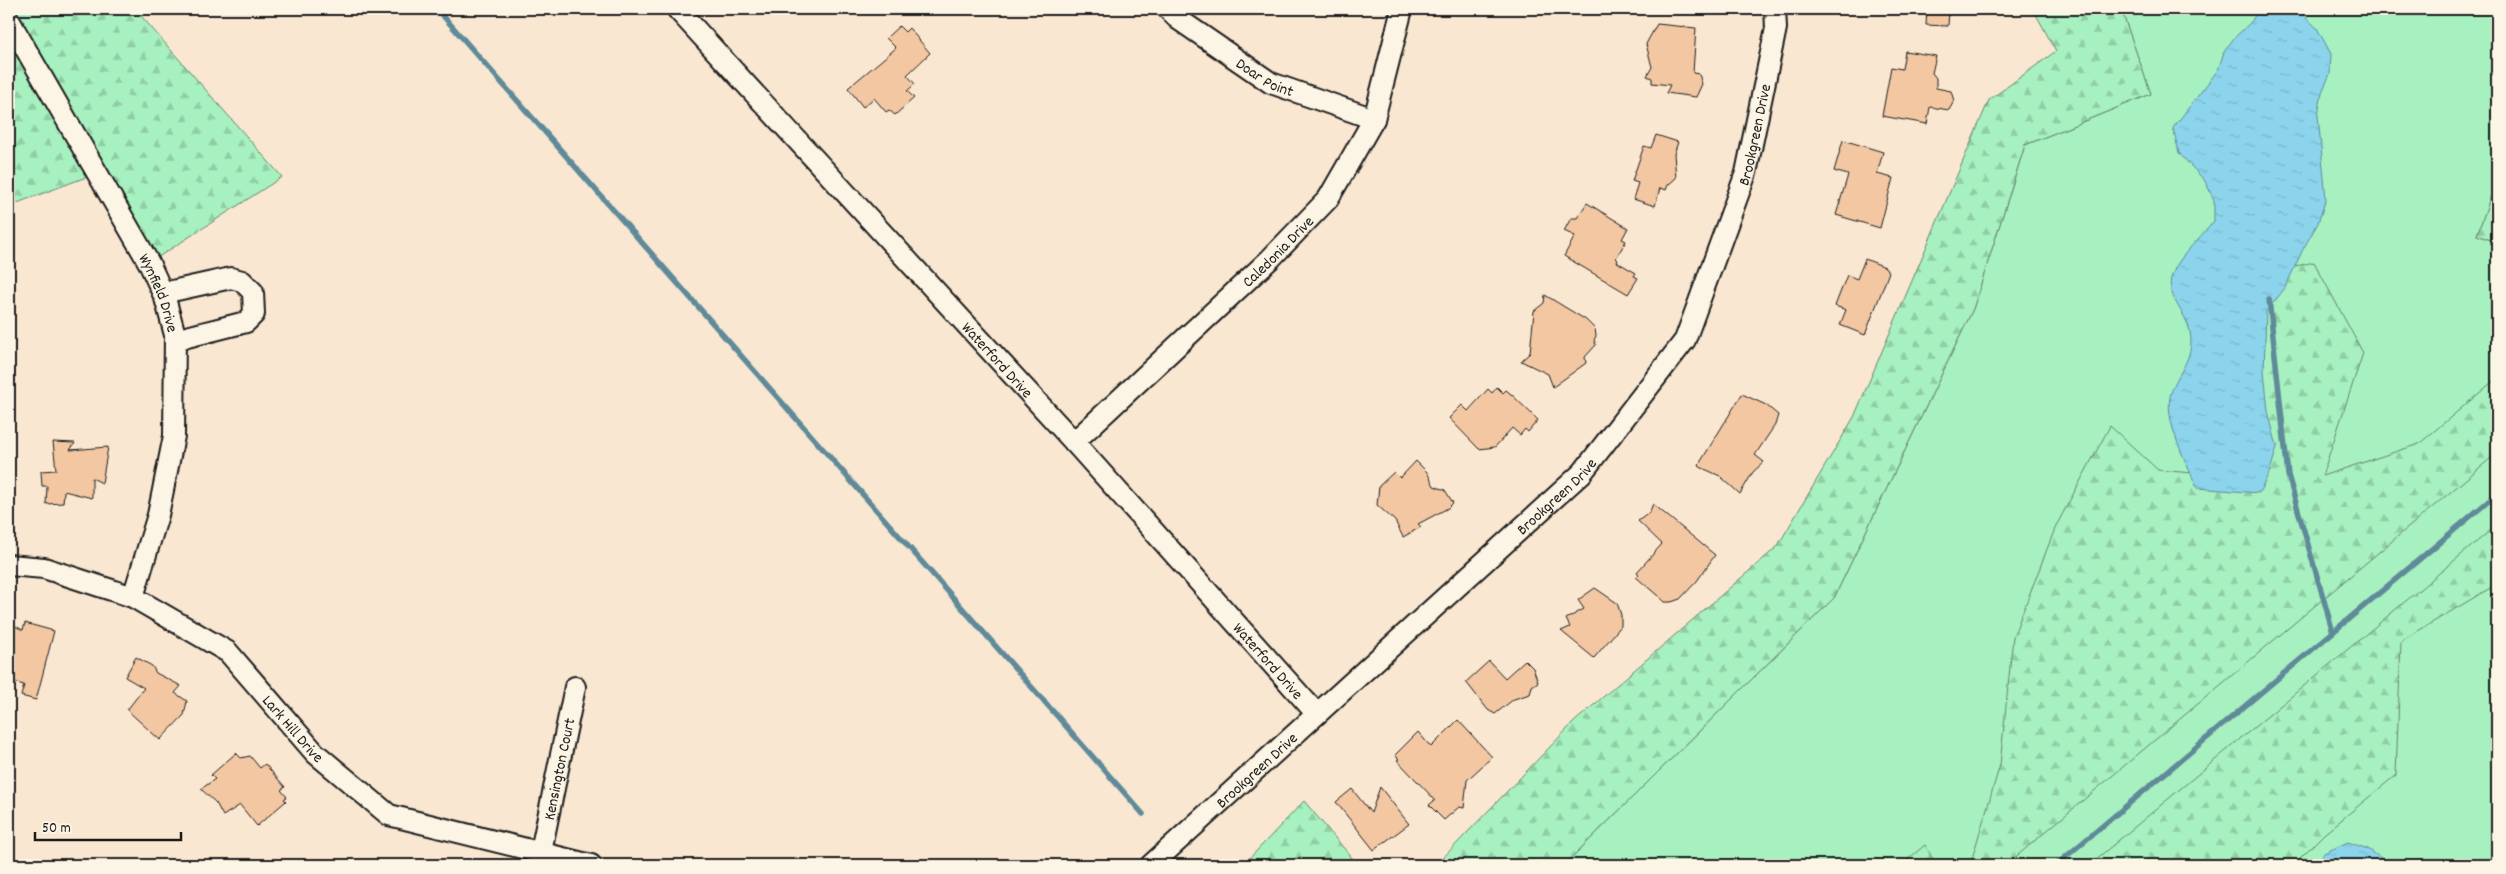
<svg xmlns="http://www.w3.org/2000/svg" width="2506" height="874" font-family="Dekko,sans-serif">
<defs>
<pattern id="forest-firs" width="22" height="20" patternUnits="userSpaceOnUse" patternTransform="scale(1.25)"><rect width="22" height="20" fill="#a7f0bf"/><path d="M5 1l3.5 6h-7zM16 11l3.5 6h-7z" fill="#8fcda4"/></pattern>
<pattern id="water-ripples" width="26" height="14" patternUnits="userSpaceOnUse" patternTransform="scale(1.25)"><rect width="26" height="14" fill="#8bd4ec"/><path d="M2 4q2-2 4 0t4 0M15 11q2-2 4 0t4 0" fill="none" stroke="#77b5ca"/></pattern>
</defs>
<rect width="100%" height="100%" fill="#f9e7d1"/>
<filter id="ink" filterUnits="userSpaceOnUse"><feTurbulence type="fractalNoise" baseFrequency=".02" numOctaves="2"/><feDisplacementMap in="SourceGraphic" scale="10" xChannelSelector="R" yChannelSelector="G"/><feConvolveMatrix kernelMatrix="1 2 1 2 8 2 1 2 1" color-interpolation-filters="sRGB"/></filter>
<g filter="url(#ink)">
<path fill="#a7f0bf" stroke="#62866e" d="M 2121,9 L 2497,9 L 2497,179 L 2477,235 L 2497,242 L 2497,865 L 1564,865 L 1834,598 L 1973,309 L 2025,145 L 2151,94 Z"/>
<g fill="url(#forest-firs)" stroke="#62866e">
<path d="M 9,9 L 135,9 L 282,177 L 149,263 L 97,173 L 9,206 Z"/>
<path d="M 2033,9 L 2121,9 L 2151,94 L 2025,145 L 1973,309 L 1834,598 L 1564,865 L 1436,865 L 1574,722 L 1777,547 L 1854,417 L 1989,100 L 2056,51 Z"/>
<path d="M 2497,179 L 2497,242 L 2477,235 Z"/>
<path d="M 2314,262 L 2363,353 L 2322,476 L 2419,444 L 2497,378 L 2497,453 L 2006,865 L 1970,865 L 2000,765 L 2013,637 L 2056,526 L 2110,426 L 2158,470 L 2205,474 L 2251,276 Z"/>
<path d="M 2497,525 L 2497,584 L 2401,641 L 2396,775 L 2324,834 L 2293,865 L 2089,865 Z"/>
<path d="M 1304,801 L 1358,865 L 1243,865 Z"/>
<path d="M 1925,845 L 1936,865 L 1901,865 Z"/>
</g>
<g fill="url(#water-ripples)" stroke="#5f8a99">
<path d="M 2259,9 L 2291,9 L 2302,14 L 2317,28 L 2331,54 L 2330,74 L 2322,92 L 2318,116 L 2326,199 L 2318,223 L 2303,249 L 2285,288 L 2266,312 L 2264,371 L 2268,411 L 2277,447 L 2270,471 L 2259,493 L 2197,488 C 2187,463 2165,424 2170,397 C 2174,376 2196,359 2190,332 C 2187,313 2164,295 2172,275 C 2180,254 2201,238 2214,221 L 2214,200 L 2205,181 L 2179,153 L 2173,128 L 2218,70 L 2224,52 L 2234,38 L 2251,22 Z"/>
<path d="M 2348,842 L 2368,849 L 2391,865 L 2316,865 L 2324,853 Z"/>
</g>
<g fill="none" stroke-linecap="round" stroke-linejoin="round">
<g stroke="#5f8a99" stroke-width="5.5">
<path d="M 437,9 L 1143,814"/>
<path d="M 2269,299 L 2288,475 L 2333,632"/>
<path d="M 2056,865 L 2497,494"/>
</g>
</g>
<g fill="#f3c7a2" stroke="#1c1c1c">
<path d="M 1927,9 L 1949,9 L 1948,26 L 1926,25 Z"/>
<path d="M 1657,24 L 1696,28 L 1693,73 L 1699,74 L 1702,84 L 1696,97 L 1666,93 L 1670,85 L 1652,83 L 1652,78 L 1647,76 L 1652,67 L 1646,44 Z"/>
<path d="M 899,26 L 905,32 L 909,28 L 930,53 L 907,75 L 915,84 L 907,91 L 914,98 L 895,115 L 889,110 L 886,112 L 874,98 L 863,107 L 848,88 L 896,48 L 886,38 Z"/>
<path d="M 1905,51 L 1936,56 L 1932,73 L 1936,78 L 1936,88 L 1951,91 L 1954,101 L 1949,110 L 1930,107 L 1927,124 L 1882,116 L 1891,67 L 1902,69 Z"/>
<path d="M 1656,135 L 1678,142 L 1674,154 L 1676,178 L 1668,185 L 1666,190 L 1660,188 L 1655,206 L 1633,199 L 1638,183 L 1632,181 L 1644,146 L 1651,148 Z"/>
<path d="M 1843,140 L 1883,152 L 1877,174 L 1893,178 L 1880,228 L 1836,215 L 1848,175 L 1834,171 Z"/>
<path d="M 1587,203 L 1628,228 L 1622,239 L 1626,241 L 1616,258 L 1618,260 L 1617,262 L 1636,273 L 1634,276 L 1638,278 L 1628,294 L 1564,256 L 1575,236 L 1564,231 L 1571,218 L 1577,218 Z"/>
<path d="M 1865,259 L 1885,267 L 1889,272 L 1865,335 L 1840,325 L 1846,310 L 1835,306 L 1847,275 L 1857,279 Z"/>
<path d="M 1545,295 L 1586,320 L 1595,329 L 1596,336 L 1594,340 L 1596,345 L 1585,357 L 1586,363 L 1553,387 L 1548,374 L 1521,361 L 1530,353 L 1534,311 L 1544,303 Z"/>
<path d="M 1497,387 L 1503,393 L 1506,390 L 1511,394 L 1538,420 L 1528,432 L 1525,429 L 1520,435 L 1512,428 L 1495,447 L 1479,449 L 1449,418 L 1462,405 L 1468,411 L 1488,389 L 1492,393 Z"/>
<path d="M 1742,394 L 1766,405 L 1778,415 L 1775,425 L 1755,455 L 1764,462 L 1753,472 L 1740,494 L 1720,476 L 1698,466 Z"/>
<path d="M 53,442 L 75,443 L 70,450 L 108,447 L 102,483 L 92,478 L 92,498 L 64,491 L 63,503 L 46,504 L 47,486 L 42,486 L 41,471 L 56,470 Z"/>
<path d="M 1416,461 L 1427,472 L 1434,486 L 1445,490 L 1453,503 L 1448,508 L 1418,524 L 1421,527 L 1403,537 L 1395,521 L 1377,505 L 1379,486 L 1394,472 L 1400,478 Z"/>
<path d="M 1653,504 L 1715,555 L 1697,581 L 1680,599 L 1671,602 L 1665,602 L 1636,577 L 1639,574 L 1637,572 L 1662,544 L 1638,521 L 1649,513 Z"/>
<path d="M 1595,588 L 1617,603 L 1621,615 L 1621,626 L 1594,658 L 1561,631 L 1570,627 L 1566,619 L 1584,609 L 1578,600 Z"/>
<path d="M 9,623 L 23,630 L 25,623 L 54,631 L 36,700 L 21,696 L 24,685 L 9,681 Z"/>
<path d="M 136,657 L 152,666 L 156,673 L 181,686 L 175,693 L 187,701 L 184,715 L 160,740 L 127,710 L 144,688 L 125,677 Z"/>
<path d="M 1525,660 L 1533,668 L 1538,682 L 1532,686 L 1530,694 L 1514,699 L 1495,714 L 1488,710 L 1466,682 L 1489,661 L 1505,678 Z"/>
<path d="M 1458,720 L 1492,757 L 1467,780 L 1464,808 L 1459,807 L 1444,820 L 1429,805 L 1435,800 L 1397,760 L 1399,759 L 1395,755 L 1418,732 L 1431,747 Z"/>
<path d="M 236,753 L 241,758 L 250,756 L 260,768 L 265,764 L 285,787 L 281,790 L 287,797 L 284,799 L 286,801 L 257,826 L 240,805 L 223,816 L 216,803 L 201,789 L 215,779 L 211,775 Z"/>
<path d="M 1380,787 L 1409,824 L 1374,850 L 1336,802 L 1352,789 L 1371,813 Z"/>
</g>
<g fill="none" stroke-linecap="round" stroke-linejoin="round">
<g stroke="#1c1c1c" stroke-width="24">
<g id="minor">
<path id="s1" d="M 677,9 L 1074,442 L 1316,713"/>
<path id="s2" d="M 1168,9 L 1178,19 L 1271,83 L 1374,119"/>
<path id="s3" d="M 9,20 L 149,263 L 165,298 L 175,335 L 174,436 L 158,515 L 133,597"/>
<path d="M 163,293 L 231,278 L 242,281 L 253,292 L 254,314 L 246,322 L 175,340"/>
<path id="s4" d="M 1074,442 L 1270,259 L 1328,199 L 1374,119 L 1402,9"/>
<path id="s5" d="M 9,565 L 44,568 L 133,597 L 228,652 L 315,753 L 389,815 L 591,865"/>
<path id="s6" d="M 541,851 L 575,687"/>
<path id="s7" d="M 1151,865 L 1582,473 L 1685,340 L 1746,173 L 1776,28 L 1775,9"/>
</g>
</g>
<use href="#minor" stroke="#fcf5e5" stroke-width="20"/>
</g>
</g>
<g text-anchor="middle" stroke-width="4" stroke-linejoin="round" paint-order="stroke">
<g font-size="16" fill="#1c1c1c" stroke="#fcf5e5">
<text dy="6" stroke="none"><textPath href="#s2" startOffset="119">Doar Point</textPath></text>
<text dy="6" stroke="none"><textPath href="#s7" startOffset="968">Brookgreen Drive</textPath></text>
<text dy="6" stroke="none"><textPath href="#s4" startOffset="279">Caledonia Drive</textPath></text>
<text dy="6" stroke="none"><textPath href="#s3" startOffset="312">Wynfield Drive</textPath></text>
<text dy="6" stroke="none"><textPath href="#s1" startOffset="475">Waterford Drive</textPath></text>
<text dy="6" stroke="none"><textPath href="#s7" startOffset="548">Brookgreen Drive</textPath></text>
<text dy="6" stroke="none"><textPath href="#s1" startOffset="880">Waterford Drive</textPath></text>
<text dy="6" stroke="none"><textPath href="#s5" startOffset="339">Lark Hill Drive</textPath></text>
<text dy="6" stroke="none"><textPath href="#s7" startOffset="142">Brookgreen Drive</textPath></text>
<text dy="6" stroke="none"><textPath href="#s6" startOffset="84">Kensington Court</textPath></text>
</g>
</g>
<rect width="2506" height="874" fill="none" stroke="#fcf5e5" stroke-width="30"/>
<rect x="15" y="15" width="2476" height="844" fill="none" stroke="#1c1c1c" stroke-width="2" filter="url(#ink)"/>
<path d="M35 832v8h146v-8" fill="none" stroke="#1c1c1c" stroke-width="2.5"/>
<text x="42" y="832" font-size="15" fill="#1c1c1c" stroke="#fcf5e5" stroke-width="4" paint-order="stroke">50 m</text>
</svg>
